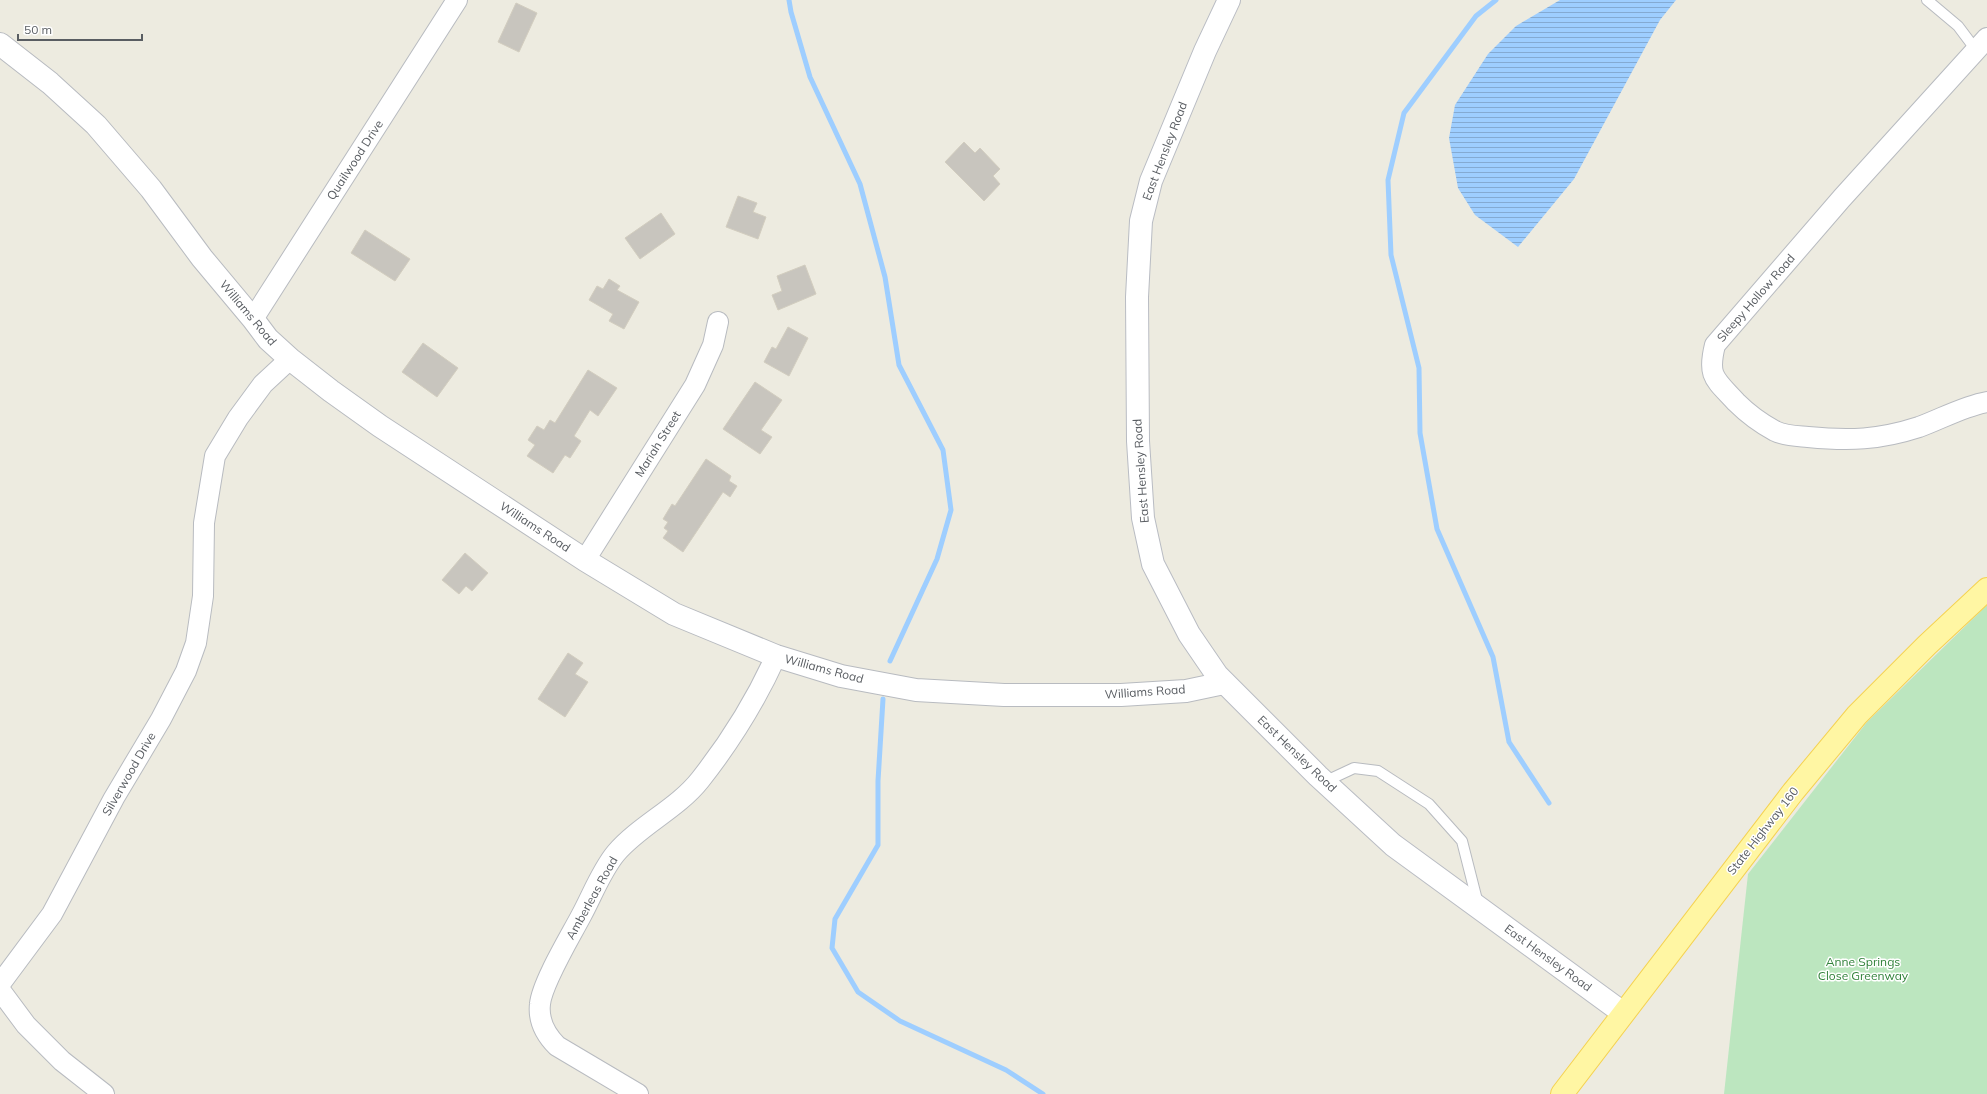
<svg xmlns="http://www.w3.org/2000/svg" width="1987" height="1094" font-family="Mulish,sans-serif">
<defs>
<pattern id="water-rules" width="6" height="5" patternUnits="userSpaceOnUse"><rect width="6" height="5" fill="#9eceff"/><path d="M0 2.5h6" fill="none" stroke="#84aad2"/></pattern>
</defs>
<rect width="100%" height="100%" fill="#edebe0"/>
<path fill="#bce6bf" d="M 1987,605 L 1987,1094 L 1724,1094 L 1748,874 L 1867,722 Z"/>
<path fill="url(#water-rules)" d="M 1560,0 L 1676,0 L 1660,20 L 1574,179 L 1518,247 L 1475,215 L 1458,188 L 1449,138 L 1455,105 L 1488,54 L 1516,26 Z"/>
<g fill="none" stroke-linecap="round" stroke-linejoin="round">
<g stroke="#9eceff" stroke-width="5">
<path d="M 789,0 L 791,12 L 810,77 L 860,184 L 885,277 L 899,365 L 943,450 L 951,510 L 937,559 L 890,661"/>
<path d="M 1496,0 L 1476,16 L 1404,113 L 1388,180 L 1391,255 L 1419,368 L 1420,433 L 1437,529 L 1493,657 L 1509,742 L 1549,803"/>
<path d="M 883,699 L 878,781 L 878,845 L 835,919 L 832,948 L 858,992 L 900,1021 L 1006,1070 L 1043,1094"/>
</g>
</g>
<g fill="#c8c5be" stroke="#d2cdbf">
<path d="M 516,3 L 537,13 L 519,52 L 498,42 Z"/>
<path d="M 964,142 L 975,153 L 980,148 L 1000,169 L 993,176 L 1000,184 L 984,201 L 945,162 Z"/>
<path d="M 738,196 L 757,203 L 753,212 L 766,217 L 758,239 L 726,227 Z"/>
<path d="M 661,213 L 675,234 L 640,259 L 625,238 Z"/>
<path d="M 365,230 L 410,259 L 395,281 L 351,253 Z"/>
<path d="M 805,265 L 816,294 L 778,310 L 772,295 L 782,291 L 777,276 Z"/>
<path d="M 609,279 L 620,286 L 617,290 L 639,302 L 624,329 L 609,321 L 613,314 L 589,300 L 597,286 L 603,289 Z"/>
<path d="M 788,327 L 808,338 L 789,376 L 764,362 L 772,347 L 776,349 Z"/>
<path d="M 423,343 L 458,368 L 437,397 L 402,372 Z"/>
<path d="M 588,370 L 617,388 L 598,416 L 590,410 L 574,436 L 581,441 L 570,458 L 565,455 L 553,473 L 527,456 L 535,445 L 528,440 L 537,426 L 544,430 L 550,420 L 555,423 Z"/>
<path d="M 755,382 L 782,400 L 761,430 L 772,437 L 760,454 L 723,429 Z"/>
<path d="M 706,459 L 731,476 L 729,481 L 737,486 L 730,497 L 723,492 L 683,552 L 663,538 L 668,531 L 664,528 L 668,522 L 663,519 L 672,504 L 675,506 Z"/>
<path d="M 465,553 L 488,573 L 472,591 L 466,586 L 459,594 L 442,580 Z"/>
<path d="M 568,653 L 583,663 L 575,674 L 588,682 L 565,717 L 538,699 Z"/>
</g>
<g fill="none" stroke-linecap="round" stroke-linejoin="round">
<g stroke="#b8bbc0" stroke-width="12">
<g id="service">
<path d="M 1927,0 L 1958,26 L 1976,50"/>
<path d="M 1324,782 L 1354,768 L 1378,771 L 1429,804 L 1462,841 L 1478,904"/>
</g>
</g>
<g stroke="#b8bbc0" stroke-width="22">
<g id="minor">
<path d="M 1987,38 L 1842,198 L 1715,345 C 1707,377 1715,379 1736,402 C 1746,412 1762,424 1775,431 C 1785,436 1797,436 1808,437 C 1849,441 1879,440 1919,427 C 1941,419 1964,406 1987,402"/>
<path d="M 253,319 L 457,0"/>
<path d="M 585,560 L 695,385 L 713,345 L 718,322"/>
<path d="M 0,984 L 52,914 L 114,798 L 161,719 L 186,671 L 196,643 L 203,596 L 204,523 L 215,456 L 238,418 L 263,384 L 290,359"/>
<path d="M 0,990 L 26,1025 L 62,1061 L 104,1094"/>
<path d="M 638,1094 L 557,1046 C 546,1035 538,1021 540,1004 C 542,983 570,937 581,916 C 592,896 601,871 616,853 C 640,825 677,809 700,780 C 730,742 756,700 776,656"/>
</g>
</g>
<g stroke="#b8bbc0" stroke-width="24">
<path id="tertiary" d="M 0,44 L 50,83 L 96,125 L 151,189 L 202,258 L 253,319 L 268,339 L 290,359 L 331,391 L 380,426 L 585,560 L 674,614 L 776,656 L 841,676 L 916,690 L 1004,695 L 1121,695 L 1186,691 L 1224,683"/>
</g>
<g stroke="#b9bcc3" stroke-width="24">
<path id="secondary" d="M 1229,0 L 1205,51 L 1151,181 L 1141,221 L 1137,297 L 1138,441 L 1143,518 L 1153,564 L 1189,634 L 1217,675 L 1318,776 L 1393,845 L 1623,1013"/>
</g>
<g stroke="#f5d251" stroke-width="24">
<path id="primary" d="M 1562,1094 L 1793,792 L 1857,715 L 1927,645 L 1987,589"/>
</g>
<use href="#service" stroke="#fff" stroke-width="10"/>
<use href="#minor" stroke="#fff" stroke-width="20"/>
<use href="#tertiary" stroke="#fff" stroke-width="22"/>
<use href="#secondary" stroke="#fff" stroke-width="22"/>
<use href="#primary" stroke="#fff6a3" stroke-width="22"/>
</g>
<g text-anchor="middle" stroke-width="3" stroke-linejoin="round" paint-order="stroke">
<g font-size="12" fill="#595d62" stroke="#fff">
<text transform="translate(1165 151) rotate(-69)" y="4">East Hensley Road</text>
<text transform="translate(355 160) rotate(-57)" y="4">Quailwood Drive</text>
<text transform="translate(1756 298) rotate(-49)" y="4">Sleepy Hollow Road</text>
<text transform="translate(248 313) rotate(50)" y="4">Williams Road</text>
<text transform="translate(658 444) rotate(-58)" y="4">Mariah Street</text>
<text transform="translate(1141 471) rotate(-94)" y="4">East Hensley Road</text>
<text transform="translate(535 527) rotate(33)" y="4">Williams Road</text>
<text transform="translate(824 669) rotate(15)" y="4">Williams Road</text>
<text transform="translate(1145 692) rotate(-4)" y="4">Williams Road</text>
<text transform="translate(1297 754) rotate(44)" y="4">East Hensley Road</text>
<text transform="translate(129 774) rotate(-60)" y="4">Silverwood Drive</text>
<text transform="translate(1763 831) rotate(-52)" y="4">State Highway 160</text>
<text transform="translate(592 898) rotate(-61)" y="4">Amberleas Road</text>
<text transform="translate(1548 958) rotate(36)" y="4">East Hensley Road</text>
</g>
<g font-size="12" fill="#31823a" stroke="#fff">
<text x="1863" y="966">Anne Springs<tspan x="1863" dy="14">Close Greenway</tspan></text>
</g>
</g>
<path d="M18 34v6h124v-6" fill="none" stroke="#595d62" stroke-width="2"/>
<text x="24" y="34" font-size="12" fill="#595d62" stroke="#ffffff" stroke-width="3" paint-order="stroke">50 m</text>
</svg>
